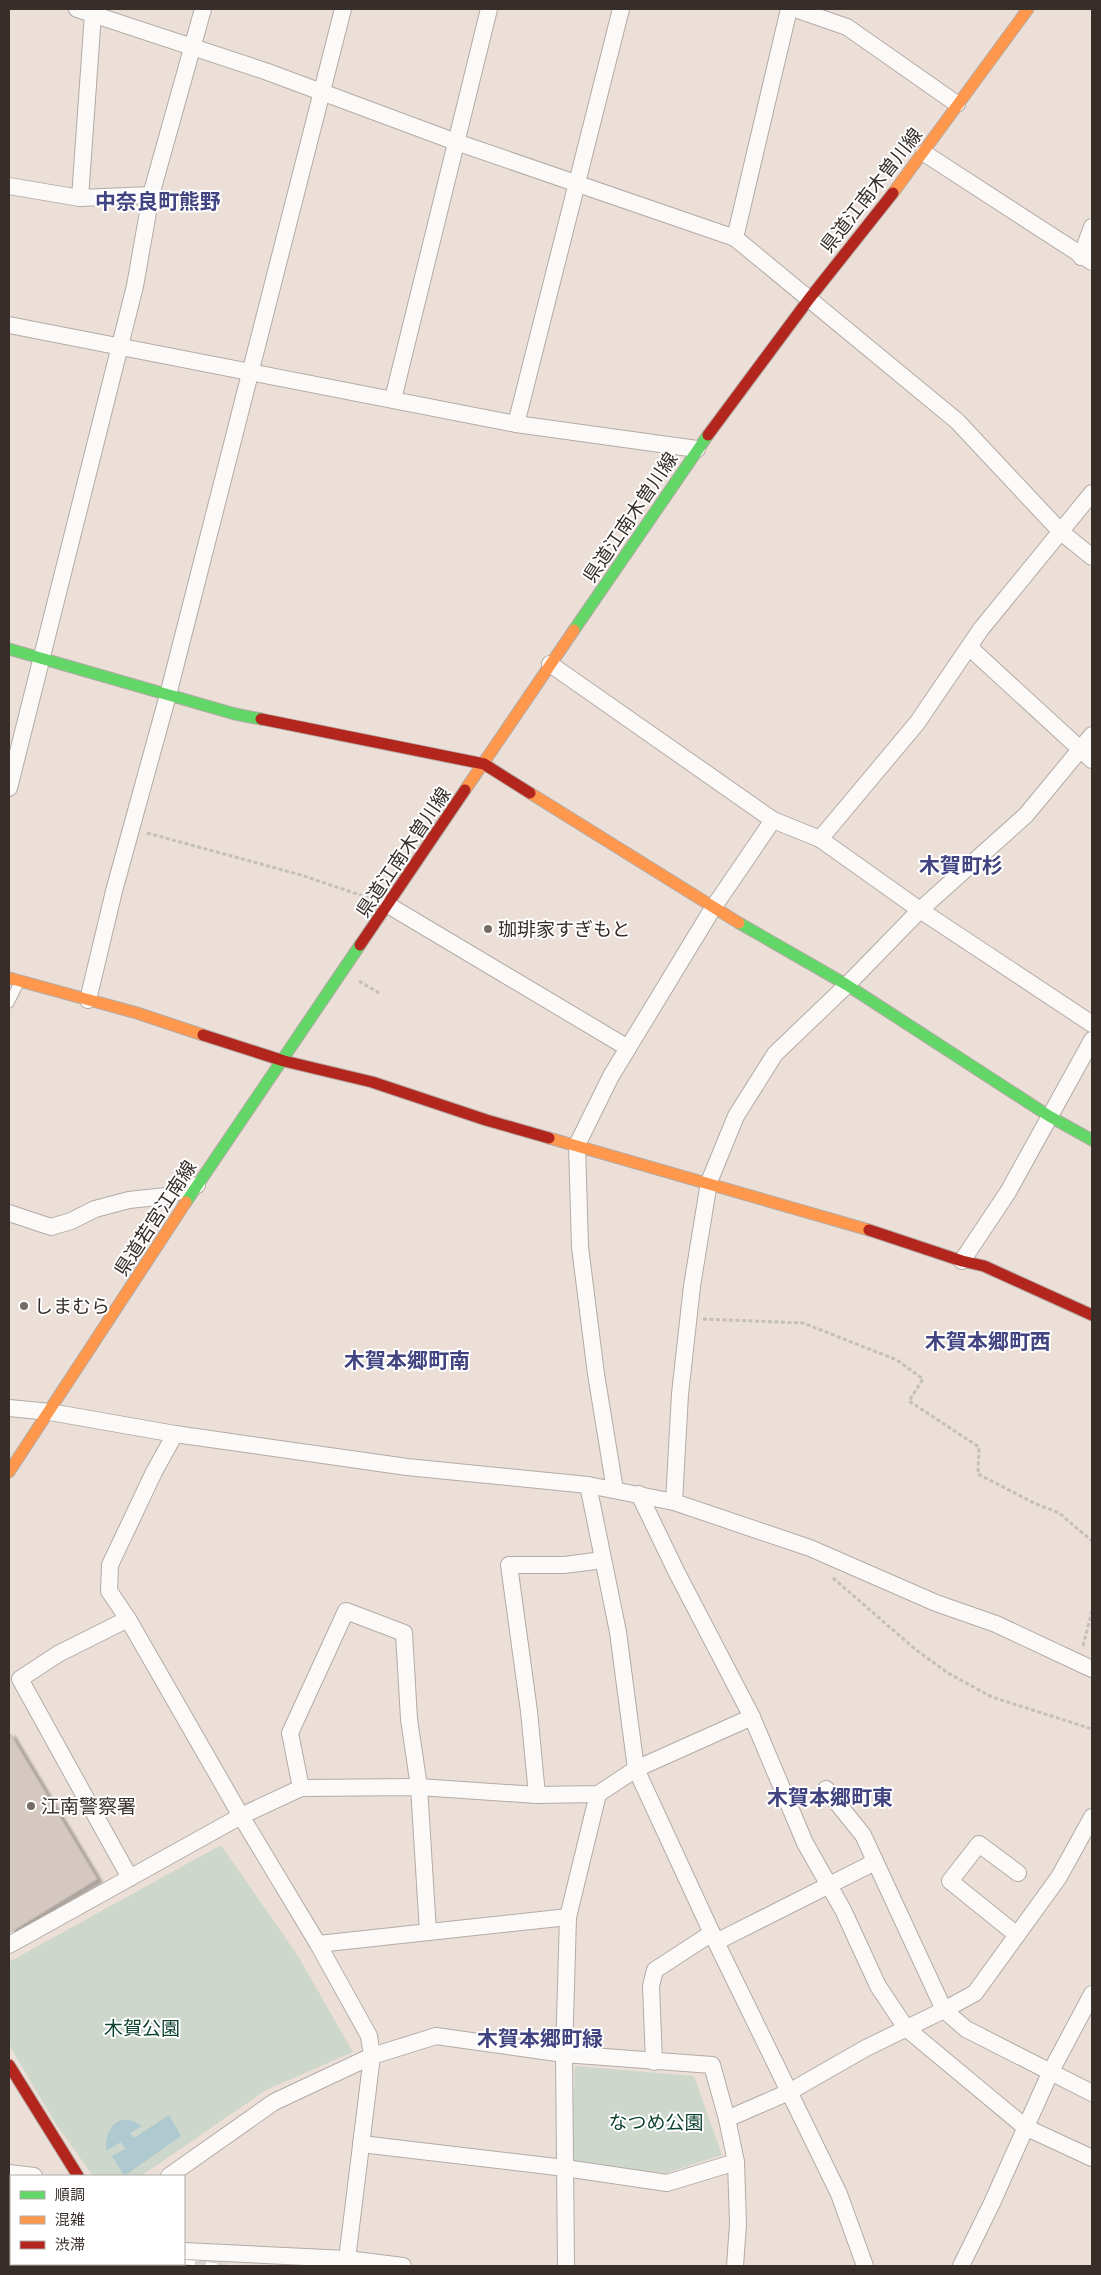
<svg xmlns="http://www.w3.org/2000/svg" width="1101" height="2275" font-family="'PT Sans Narrow','Noto Sans JP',sans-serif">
<defs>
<filter id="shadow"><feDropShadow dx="5.5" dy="3" stdDeviation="1" flood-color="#0004"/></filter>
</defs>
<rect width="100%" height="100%" fill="#ebdfd8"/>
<g fill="#ced7cc">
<path d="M 221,1845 L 298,1956 L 353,2052 L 266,2090 L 141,2176 L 93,2176 L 56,2124 L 9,2045 L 9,1962 Z"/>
<path d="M 575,2066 L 694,2076 L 722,2155 L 666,2173 L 570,2163 Z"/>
</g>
<path fill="#afc9d1" d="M 169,2115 L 181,2136 L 124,2176 L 112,2156 L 125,2149 L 121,2142 L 106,2151 C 104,2127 120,2110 142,2126 L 130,2133 L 134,2138 Z"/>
<path fill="#d4c8c0" stroke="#c2b8b3" filter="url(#shadow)" d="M 9,1732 L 97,1879 L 9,1933 Z"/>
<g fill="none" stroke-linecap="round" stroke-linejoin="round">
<g stroke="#b4aba5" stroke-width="11">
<path id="lane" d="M 9,1003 L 20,981"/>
</g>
<g stroke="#b4aba5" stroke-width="18">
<g id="street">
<path d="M 77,9 L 265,71 L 456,142 L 735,238 L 957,421 L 1061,532 L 1092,557"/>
<path d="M 795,9 L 847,27 L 957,104"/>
<path d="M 924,153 L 1092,262"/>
<path d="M 9,186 L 80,198 L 151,195"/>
<path d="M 80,198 L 93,14"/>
<path d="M 735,238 L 789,9"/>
<path d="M 1081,257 L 1092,227"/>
<path d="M 9,325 L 516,424 L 697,449"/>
<path d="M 393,399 L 489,9"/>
<path d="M 516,424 L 621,9"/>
<path d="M 969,647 L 1092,760"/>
<path d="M 550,664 L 773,820 L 820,839 L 920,910 L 1092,1024"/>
<path d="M 9,788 L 135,286 L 151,195 L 203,9"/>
<path d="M 820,839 L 917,723 L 981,629 L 1092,493"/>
<path d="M 388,905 L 628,1048"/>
<path d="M 88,1000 L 114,891 L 168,695 L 343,9"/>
<path d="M 9,1213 L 51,1227 L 71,1221 L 95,1209 L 129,1200 L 166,1196 L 197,1185"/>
<path d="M 962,1261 L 1008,1192 L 1092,1040"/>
<path d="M 9,1408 L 50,1412 L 175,1434 L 407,1467 L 588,1485 L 674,1502 L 810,1548 L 936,1603 L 996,1624 L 1092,1669"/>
<path d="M 588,1485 L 618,1632 L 636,1769 L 716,1942 L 839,2194 L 865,2266"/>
<path d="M 615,1490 L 596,1374 L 580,1247 L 577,1145 L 611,1076 L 713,908 L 773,820"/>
<path d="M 639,1494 L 676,1571 L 752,1717 L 805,1843 L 843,1910 L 878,1986 L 906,2028 L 1025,2127 L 1092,2158"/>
<path d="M 674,1502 L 680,1394 L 692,1286 L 709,1182 L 736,1116 L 775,1054 L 847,985 L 920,910 L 1026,815 L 1092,735"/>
<path d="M 128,1619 L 109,1591 L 110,1565 L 154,1472 L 175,1434"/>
<path d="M 301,1788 L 290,1733 L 346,1611 L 404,1633 L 409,1719 L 419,1787 L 428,1932"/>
<path d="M 826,1789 L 863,1835 L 944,2010 L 975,1993 L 1059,1877 L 1092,1817"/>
<path d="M 537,1795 L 529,1711 L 509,1565 L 564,1565 L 603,1560"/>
<path d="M 130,1878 L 20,1679 L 58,1654 L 128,1619 L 241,1816 L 318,1944 L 369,2036 L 372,2056 L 347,2259"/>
<path d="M 1017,1935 L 950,1881 L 979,1844 L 1018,1873"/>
<path d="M 716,1942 L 875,1862"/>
<path d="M 318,1944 L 568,1917"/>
<path d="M 9,1945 L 241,1816 L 301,1788 L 419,1787 L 537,1795 L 598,1794 L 636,1769 L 752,1717"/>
<path d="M 654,2062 L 651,1986 L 655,1970 L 712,1933"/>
<path d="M 727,2119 L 789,2092 L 866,2048 L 944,2010 L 966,2029 L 1092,2093"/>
<path d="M 9,2173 L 34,2176"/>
<path d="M 169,2176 L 274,2102 L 372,2056 L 436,2036 L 564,2054 L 712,2065 L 727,2119 L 736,2162 L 667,2183 L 565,2168 L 361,2144"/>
<path d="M 9,2237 L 11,2238"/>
<path d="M 184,2251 L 347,2259 L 403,2266"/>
<path d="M 566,2266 L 564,2054 L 568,1917 L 598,1794"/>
<path d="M 735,2266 L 738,2224 L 736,2162"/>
<path d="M 961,2266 L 992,2203 L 1050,2073 L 1092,1994"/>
</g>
</g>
<g stroke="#b4aba5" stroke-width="13">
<g id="fast">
<path d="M 574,630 L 708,435"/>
<path d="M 9,649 L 235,714 L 261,719"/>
<path d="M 739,923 L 847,985 L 1049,1116 L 1092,1140"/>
<path d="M 186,1202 L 360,945"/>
<path d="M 135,2264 L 136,2266"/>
</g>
</g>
<g stroke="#b4aba5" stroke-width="13">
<g id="slow">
<path d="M 893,193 L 1028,9"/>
<path d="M 465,790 L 574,630"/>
<path d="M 530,793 L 739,923"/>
<path d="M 9,978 L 137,1013 L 203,1035"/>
<path d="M 549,1138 L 869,1230"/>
<path d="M 9,1472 L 186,1202"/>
</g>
</g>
<g stroke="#b4aba5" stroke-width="13">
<g id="jam">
<path d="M 708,435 L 809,299 L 893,193"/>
<path d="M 261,719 L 484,764 L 530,793"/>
<path d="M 360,945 L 465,790"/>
<path d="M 203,1035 L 284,1061 L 372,1082 L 486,1120 L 549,1138"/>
<path d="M 869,1230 L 962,1261 L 984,1266 L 1092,1315"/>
<path d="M 9,2065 L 78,2176"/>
</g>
</g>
<g stroke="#c5bfbc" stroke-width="3" stroke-dasharray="4 2.5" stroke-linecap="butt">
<path d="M 147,833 L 301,875 L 369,898"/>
<path d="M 359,981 L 379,993"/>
<path d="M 703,1319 L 803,1323 L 897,1360 L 923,1379 L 909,1401 L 979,1447 L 978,1474 L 1034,1503 L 1059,1513 L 1092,1541"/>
<path d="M 833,1578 L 915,1649 L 948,1673 L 992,1697 L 1092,1729"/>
<path d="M 1083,1646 L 1092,1611"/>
</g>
<use href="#lane" stroke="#fcfaf9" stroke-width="9"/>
<use href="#street" stroke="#fcfaf9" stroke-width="16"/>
<use href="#fast" stroke="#63d668" stroke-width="11"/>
<use href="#slow" stroke="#ff974d" stroke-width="11"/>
<use href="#jam" stroke="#b3261e" stroke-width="11"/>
<g stroke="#d7d4d1" stroke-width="5.5">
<g id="rail">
<path d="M 9,2244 L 11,2244"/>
<path d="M 9,2252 L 11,2252"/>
<path d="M 184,2262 L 225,2266"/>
<path d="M 118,2264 L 142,2266"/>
</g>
</g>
<use href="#rail" stroke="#fff" stroke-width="4" stroke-dasharray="11" stroke-linecap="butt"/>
</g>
<g fill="#766c66" stroke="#fff" stroke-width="2">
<circle cx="488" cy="929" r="5"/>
<circle cx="24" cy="1306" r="5"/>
<circle cx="31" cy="1806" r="5"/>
</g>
<g text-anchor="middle" stroke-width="4" stroke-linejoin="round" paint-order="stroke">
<g font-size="19" fill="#372e29" stroke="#fff">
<text transform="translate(871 190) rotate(-52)" y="7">県道江南木曽川線</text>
<text transform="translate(630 517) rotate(-56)" y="7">県道江南木曽川線</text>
<text transform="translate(403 852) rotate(-56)" y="7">県道江南木曽川線</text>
<text transform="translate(155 1218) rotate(-57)" y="7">県道若宮江南線</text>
</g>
<g font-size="19" fill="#372e29" stroke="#fff" text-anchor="start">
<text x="498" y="936">珈琲家すぎもと</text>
<text x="34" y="1313">しまむら</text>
<text x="41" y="1813">江南警察署</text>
</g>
<g font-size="19" fill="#0f4330" stroke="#fff">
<text x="142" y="2035">木賀公園</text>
<text x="656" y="2129">なつめ公園</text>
</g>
<g font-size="21" font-weight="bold" fill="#424481" stroke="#fff">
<text x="158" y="209">中奈良町熊野</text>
<text x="961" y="873">木賀町杉</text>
<text x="988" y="1349">木賀本郷町西</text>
<text x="407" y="1368">木賀本郷町南</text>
<text x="830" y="1805">木賀本郷町東</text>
<text x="540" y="2046">木賀本郷町緑</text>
</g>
</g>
<rect width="1101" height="2275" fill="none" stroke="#372e29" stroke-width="20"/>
<rect x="10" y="2175" width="175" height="90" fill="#ffffff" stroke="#afaba9"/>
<rect x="20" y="2191" width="25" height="8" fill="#63d668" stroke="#afaba9"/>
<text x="55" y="2200" font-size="15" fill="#372e29">順調</text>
<rect x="20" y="2216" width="25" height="8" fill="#ff974d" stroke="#afaba9"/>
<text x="55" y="2225" font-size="15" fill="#372e29">混雑</text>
<rect x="20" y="2241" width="25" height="8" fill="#b3261e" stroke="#afaba9"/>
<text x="55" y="2250" font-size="15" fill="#372e29">渋滞</text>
</svg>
